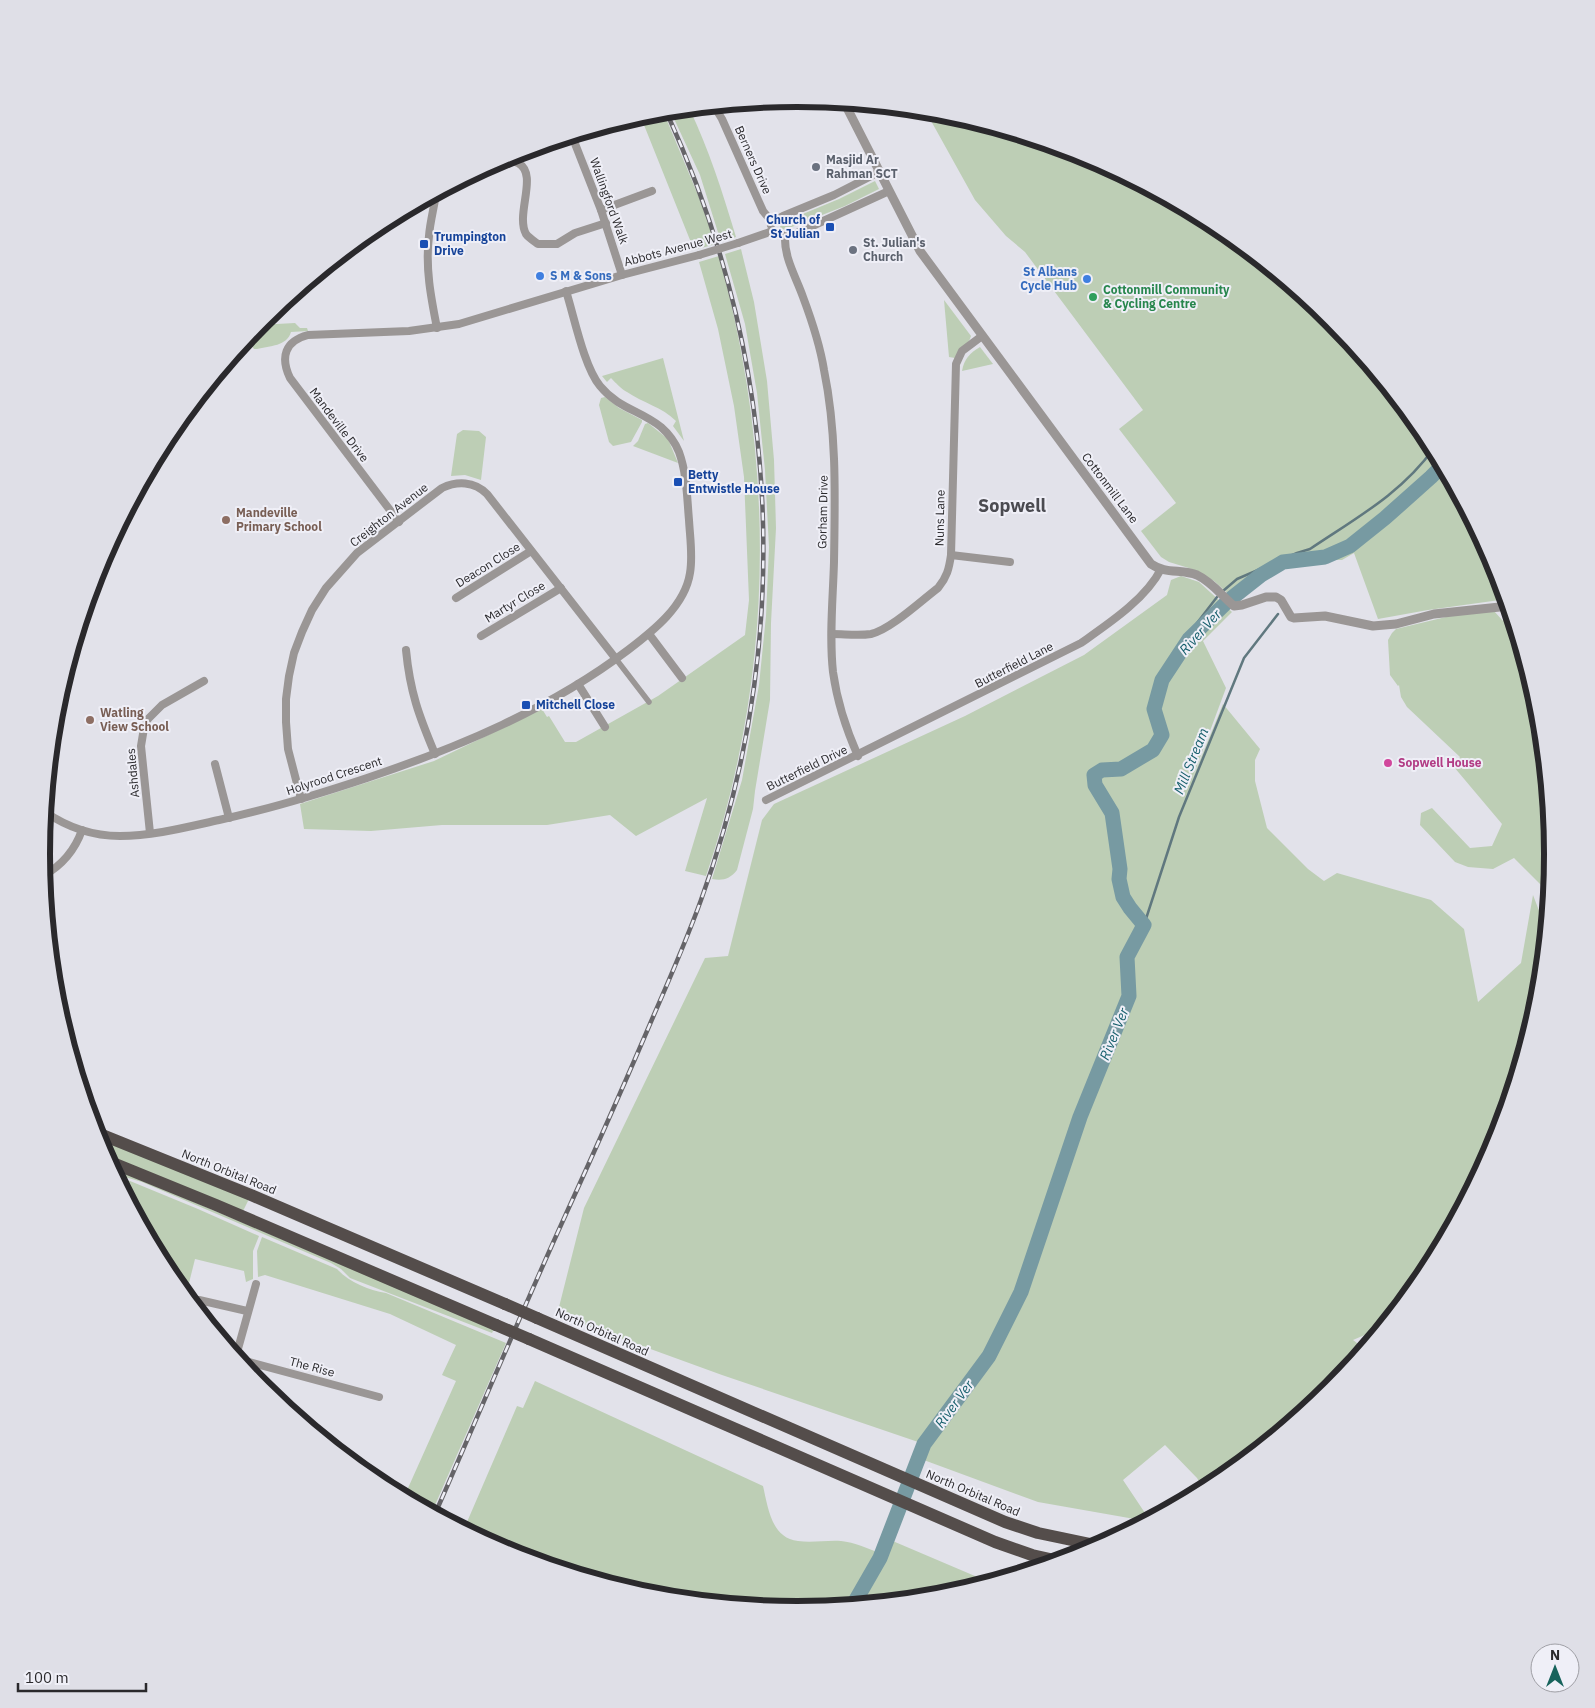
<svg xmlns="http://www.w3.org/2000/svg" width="1595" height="1708" font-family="'IBM Plex Sans',sans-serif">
<rect width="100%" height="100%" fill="#e2e2ea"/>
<g fill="#bdceb5">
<path d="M 689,108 C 709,149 723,194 736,237 L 721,242 L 700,175 L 670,110 Z"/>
<path d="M 925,110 L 945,112 L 1087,155 L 1218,225 L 1332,319 L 1426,434 L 1496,565 L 1507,599 L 1428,610 L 1378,619 L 1354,553 L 1342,560 L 1309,560 L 1285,565 L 1261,577 L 1238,596 L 1232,597 L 1214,581 L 1192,569 L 1169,562 L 1161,557 L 1141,531 L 1176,503 L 1119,429 L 1143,410 L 1025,252 L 1006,236 L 975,200 Z"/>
<path d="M 663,111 L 698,195 L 716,244 L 694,250 L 640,115 Z"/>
<path d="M 875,181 L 879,189 L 845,206 L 784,230 L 780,228 L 781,223 L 839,199 Z"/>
<path d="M 741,249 L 754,302 L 767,381 L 774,460 L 776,528 L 771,623 L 770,700 L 755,791 L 753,809 L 737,870 C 730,879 723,881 712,879 L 742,780 L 759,685 L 766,616 L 769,547 L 765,470 L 757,393 L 745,324 L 725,254 Z"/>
<path d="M 719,256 C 776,462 775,673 706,876 L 685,871 L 707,798 L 636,836 L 610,815 L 547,825 L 442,825 L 371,831 L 304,829 L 300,804 L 434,761 L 542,709 L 547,717 L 549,716 L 565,742 L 576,742 L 658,696 L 745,635 L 749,600 L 744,477 L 734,406 L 718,329 L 699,262 Z"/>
<path d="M 944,300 L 971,336 C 969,345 958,349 955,358 L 949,357 Z"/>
<path d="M 295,323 L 300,328 L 307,328 L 308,331 L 291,332 C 287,346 270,346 257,349 L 254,349 L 247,339 L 258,325 Z"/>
<path d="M 980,347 L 993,364 L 962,371 C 964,359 970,353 980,347 Z"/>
<path d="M 663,358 L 684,441 L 673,426 L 676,421 C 662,407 643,403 627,392 C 621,389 616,383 611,378 L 607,382 L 602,376 Z"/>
<path d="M 605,397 L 619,408 L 642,420 L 642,422 L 631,442 L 613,446 L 609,442 L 599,405 L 601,398 Z"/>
<path d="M 648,423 L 668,439 L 678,463 L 633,446 L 638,441 L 645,424 Z"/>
<path d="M 463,430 L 479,431 L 486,437 L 481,480 L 465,475 L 451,476 L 457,434 Z"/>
<path d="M 1181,576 L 1199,582 L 1232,612 L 1203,641 L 1226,688 L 1191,782 L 1223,704 L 1260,749 L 1255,760 L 1255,781 L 1267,828 L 1308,869 L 1324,881 L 1337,873 L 1431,900 L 1464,929 L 1478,1002 L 1521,963 L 1533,895 L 1546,929 L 1539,1002 L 1496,1144 L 1426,1274 L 1379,1332 L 1374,1331 L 1353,1340 L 1365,1349 L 1332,1389 L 1217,1483 L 1204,1490 L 1197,1478 L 1165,1445 L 1123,1480 L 1149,1519 L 1146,1521 L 1038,1502 L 921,1459 L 924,1444 L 722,1375 L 557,1315 L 584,1208 L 705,958 L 728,956 L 762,820 L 774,804 L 965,716 L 1084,655 L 1167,595 L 1171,580 Z"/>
<path d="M 1509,607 L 1539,707 L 1554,854 L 1550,894 L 1514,858 L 1493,869 L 1468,867 L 1455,862 L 1420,825 L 1421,813 L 1432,808 L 1470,848 L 1492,846 L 1502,824 L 1454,767 L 1460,757 L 1407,707 L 1401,697 L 1399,685 L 1398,686 L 1390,675 L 1388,640 L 1392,633 L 1396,629 L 1450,616 L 1494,611 L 1503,621 Z"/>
<path d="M 97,1138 L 249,1199 L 243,1211 L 104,1154 Z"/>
<path d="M 111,1167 L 494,1329 L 492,1333 L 350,1278 L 341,1269 L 331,1263 L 142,1182 L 115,1174 Z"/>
<path d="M 117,1178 L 130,1181 L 198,1209 L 259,1236 L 253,1251 L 253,1279 L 246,1282 L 244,1271 L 195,1259 L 186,1295 L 169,1274 Z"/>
<path d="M 262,1237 L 337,1269 C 349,1282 368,1290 386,1293 L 506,1343 L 432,1512 L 404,1497 L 456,1381 L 442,1375 L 456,1345 L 390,1314 L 265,1275 L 258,1277 L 257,1251 Z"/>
<path d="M 535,1381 L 763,1486 C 768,1507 771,1538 798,1541 C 812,1543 827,1540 841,1541 C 854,1542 869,1549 882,1554 L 888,1539 L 989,1582 L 945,1596 L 797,1610 L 650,1596 L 508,1553 L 464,1529 L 517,1406 L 523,1408 Z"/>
</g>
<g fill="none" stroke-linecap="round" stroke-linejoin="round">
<g stroke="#60787f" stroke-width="2.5">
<path d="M 1223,591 L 1237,579 L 1297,553 L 1310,549 C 1356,518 1401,494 1434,448"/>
<path d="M 1189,639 L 1197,623 L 1217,597"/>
<path d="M 1144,925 L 1179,817 L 1244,658 L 1278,614"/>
</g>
<path stroke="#779aa2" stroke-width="15" d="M 853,1605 L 880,1558 L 924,1444 L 989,1356 L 1021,1292 L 1080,1117 L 1129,996 L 1127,957 L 1144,925 L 1130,908 L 1123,897 L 1119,879 L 1120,869 L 1112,813 L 1095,785 L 1094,775 L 1102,770 L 1121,769 L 1153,750 L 1162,735 L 1154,709 L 1162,680 L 1189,639 L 1228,601 L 1261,575 L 1283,562 L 1325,557 L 1350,546 L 1385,518 L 1431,477 L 1443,465"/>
<path stroke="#9a9695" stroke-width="5.5" d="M 616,659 L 649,702"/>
<g stroke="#9a9695" stroke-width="8">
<path d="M 714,106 L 722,119 L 763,211 L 772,222"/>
<path d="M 572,136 L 601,210 L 622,275"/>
<path d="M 499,160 C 505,161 513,160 518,163 C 539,174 515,214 526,234 C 529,238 534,241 538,244 L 557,244 L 575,233 L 606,223"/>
<path d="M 436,194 C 434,208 430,222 429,236 C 425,267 431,298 437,328"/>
<path d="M 601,210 L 652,191"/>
<path d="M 771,225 L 772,222 L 783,216 L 834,195 L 879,172"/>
<path d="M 770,232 L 785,236 L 797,233 L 889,191"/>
<path d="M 785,236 C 784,258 796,277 803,297 C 812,321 820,345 824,370 C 837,433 835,498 834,562 C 833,598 829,636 833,672 C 837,701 846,729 858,756"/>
<path d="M 738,243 L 770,232"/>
<path d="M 399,522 L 290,378 C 280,357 285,341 308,335 L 409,331 L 459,324 L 622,275 L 699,255"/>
<path d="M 951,555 L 1010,562"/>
<path d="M 456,598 L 531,551"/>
<path d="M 649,634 L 682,678"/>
<path d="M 832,634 C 845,634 858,636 871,634 C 890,630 922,600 938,588 C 947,577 949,569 951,555 L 956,364 L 962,351 L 982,336"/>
<path d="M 481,636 L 561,588"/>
<path d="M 406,650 C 410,692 419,716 435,754"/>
<path d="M 578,684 L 605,727"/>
<path d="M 215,764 L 229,818"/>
<path d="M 301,799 L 288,749 L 286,722 L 286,699 L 289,676 L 294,653 L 302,632 L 312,610 L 326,588 L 357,553 L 442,488 C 457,481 474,481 487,494 L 616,659"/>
<path d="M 766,800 L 1081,643 C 1108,624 1146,599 1161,569"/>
<path d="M 45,812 C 67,827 93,836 120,836 C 153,836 187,827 219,820 C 270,809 319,794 367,778 C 459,747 550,709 628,650 C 653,631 685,606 690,573 C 693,556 690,538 689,520 C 687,498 687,474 679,452 C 675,442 669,434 661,427 C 640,410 619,409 600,386 C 584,367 574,316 566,291"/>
<path d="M 150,833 L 141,746 L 144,728 L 148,719 L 162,705 L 204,681"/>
<path d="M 43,876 C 61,866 75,850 82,830"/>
<path d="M 192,1302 L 199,1300 L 247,1311"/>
<path d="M 236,1356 L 256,1284"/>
<path d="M 238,1359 L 379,1397"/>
</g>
<path stroke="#9a9695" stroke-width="9" d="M 844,102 L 920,251 L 1151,564 C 1165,574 1182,569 1197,575 C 1212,582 1222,596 1234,606 L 1242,605 L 1266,597 L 1276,597 L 1281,600 L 1291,617 L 1294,618 L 1325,616 L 1373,626 L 1396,624 L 1434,614 L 1509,606"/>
<g stroke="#544d4b" stroke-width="12">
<path d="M 95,1132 L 251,1195 L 505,1304"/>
<path d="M 108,1161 L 216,1205 L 496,1325"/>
<path d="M 537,1318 L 1005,1522 L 1038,1533 L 1100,1546"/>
<path d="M 529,1339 L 995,1542 L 1032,1555 L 1059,1561"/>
</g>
<g stroke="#656468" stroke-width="4.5">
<path id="rail" d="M 435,1514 C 479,1414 521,1313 566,1214 C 596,1148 625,1083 653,1017 C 670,978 687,939 701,900 C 796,638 781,363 666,111"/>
</g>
<use href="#rail" stroke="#efeff7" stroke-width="2.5" stroke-dasharray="8" stroke-linecap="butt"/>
<path stroke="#9a9695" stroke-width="8" d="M 699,255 L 738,243"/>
<g stroke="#544d4b" stroke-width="12">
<path d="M 505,1304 L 537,1318"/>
<path d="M 496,1325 L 529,1339"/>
</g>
</g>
<g fill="#6b7280" stroke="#efeff7" stroke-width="2">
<circle cx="816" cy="167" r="5"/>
<circle cx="853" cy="250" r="5"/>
</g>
<g fill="#1a4fb4" stroke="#efeff7" stroke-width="2">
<rect x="825" y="222" width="10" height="10" rx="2.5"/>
<rect x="419" y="239" width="10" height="10" rx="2.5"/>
<rect x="673" y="477" width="10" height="10" rx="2.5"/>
<rect x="521" y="700" width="10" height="10" rx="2.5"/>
</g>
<g fill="#3f7fe0" stroke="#efeff7" stroke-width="2">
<circle cx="540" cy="276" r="5"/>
<circle cx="1087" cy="279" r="5"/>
</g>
<circle fill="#2e9e5b" stroke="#efeff7" stroke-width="2" cx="1093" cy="297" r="5"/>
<g fill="#8d6e63" stroke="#efeff7" stroke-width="2">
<circle cx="226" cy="520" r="5"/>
<circle cx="90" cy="720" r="5"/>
</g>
<circle fill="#d1479c" stroke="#efeff7" stroke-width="2" cx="1388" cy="763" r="5"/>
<g text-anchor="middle" stroke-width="4" stroke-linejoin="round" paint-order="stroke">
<g font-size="12" fill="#2a292c" stroke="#efeff7">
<text transform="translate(753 160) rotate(66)" y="4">Berners Drive</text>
<text transform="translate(609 201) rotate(70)" y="4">Wallingford Walk</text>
<text transform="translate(678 248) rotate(-15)" y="4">Abbots Avenue West</text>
<text transform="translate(339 425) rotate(53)" y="4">Mandeville Drive</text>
<text transform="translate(1110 488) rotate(53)" y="4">Cottonmill Lane</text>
<text transform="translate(823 512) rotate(-89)" y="4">Gorham Drive</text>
<text transform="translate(389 515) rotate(-38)" y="4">Creighton Avenue</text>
<text transform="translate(940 518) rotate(-89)" y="4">Nuns Lane</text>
<text transform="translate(488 565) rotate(-32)" y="4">Deacon Close</text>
<text transform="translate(515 602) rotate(-31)" y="4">Martyr Close</text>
<text transform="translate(1014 665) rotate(-27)" y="4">Butterfield Lane</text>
<text transform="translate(807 768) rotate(-26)" y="4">Butterfield Drive</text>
<text transform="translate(133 773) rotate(-95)" y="4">Ashdales</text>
<text transform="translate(334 776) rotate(-18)" y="4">Holyrood Crescent</text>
<text transform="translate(229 1172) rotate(22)" y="4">North Orbital Road</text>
<text transform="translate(602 1332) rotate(24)" y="4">North Orbital Road</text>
<text transform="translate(312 1367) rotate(15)" y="4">The Rise</text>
<text transform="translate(973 1493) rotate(23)" y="4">North Orbital Road</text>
</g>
<g font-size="12" font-weight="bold" fill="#5b616d" stroke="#efeff7" text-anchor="start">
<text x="826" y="164">Masjid Ar<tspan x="826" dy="14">Rahman SCT</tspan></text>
<text x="863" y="247">St. Julian's<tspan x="863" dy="14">Church</tspan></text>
</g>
<g font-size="12" font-weight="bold" fill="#164399" stroke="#efeff7" text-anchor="start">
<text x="820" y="224" text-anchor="end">Church of<tspan x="820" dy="14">St Julian</tspan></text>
<text x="434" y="241">Trumpington<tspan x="434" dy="14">Drive</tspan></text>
<text x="688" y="479">Betty<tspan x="688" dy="14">Entwistle House</tspan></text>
<text x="536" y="709">Mitchell Close</text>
</g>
<g font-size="12" font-weight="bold" fill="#366cbe" stroke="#efeff7" text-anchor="end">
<text x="1077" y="276">St Albans<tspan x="1077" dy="14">Cycle Hub</tspan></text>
<text x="550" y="280" text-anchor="start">S M &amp; Sons</text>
</g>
<g font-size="12" font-weight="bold" fill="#27864d" stroke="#efeff7" text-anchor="start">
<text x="1103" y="294">Cottonmill Community<tspan x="1103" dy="14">&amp; Cycling Centre</tspan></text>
</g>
<g font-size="12" font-weight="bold" fill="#785e54" stroke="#efeff7" text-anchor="start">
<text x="236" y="517">Mandeville<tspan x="236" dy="14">Primary School</tspan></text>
<text x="100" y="717">Watling<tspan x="100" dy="14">View School</tspan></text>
</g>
<g font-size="12" font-weight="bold" fill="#b23c85" stroke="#efeff7" text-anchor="start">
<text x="1398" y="767">Sopwell House</text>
</g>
<g font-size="14" font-style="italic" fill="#165f6c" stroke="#efeff7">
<text transform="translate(1200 632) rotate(-48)" y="5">River Ver</text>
<text transform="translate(1191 761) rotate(-68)" y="5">Mill Stream</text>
<text transform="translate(1114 1034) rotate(-68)" y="5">River Ver</text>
<text transform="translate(954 1404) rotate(-54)" y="5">River Ver</text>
</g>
<g font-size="18" font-weight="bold" fill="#4b4b51" stroke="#efeff7">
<text x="1012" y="512">Sopwell</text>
</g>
</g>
<path d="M0 0H1595V1708H0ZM50 854a747 747 0 1 1 1494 0a747 747 0 1 1-1494 0Z" fill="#dfdfe7" fill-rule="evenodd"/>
<path fill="none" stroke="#2a292c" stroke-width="6" d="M50 854a747 747 0 1 1 1494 0a747 747 0 1 1-1494 0Z"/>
<g transform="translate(1555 1668)"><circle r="24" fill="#efeff7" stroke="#a0a0a6"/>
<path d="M0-4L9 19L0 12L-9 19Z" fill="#17635c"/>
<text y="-8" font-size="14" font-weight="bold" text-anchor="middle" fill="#2a292c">N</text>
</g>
<path d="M18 1683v8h128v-8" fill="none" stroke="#2a292c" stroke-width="2.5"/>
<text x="25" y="1683" font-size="15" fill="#2a292c" stroke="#efeff7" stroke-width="4" paint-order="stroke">100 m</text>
</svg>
